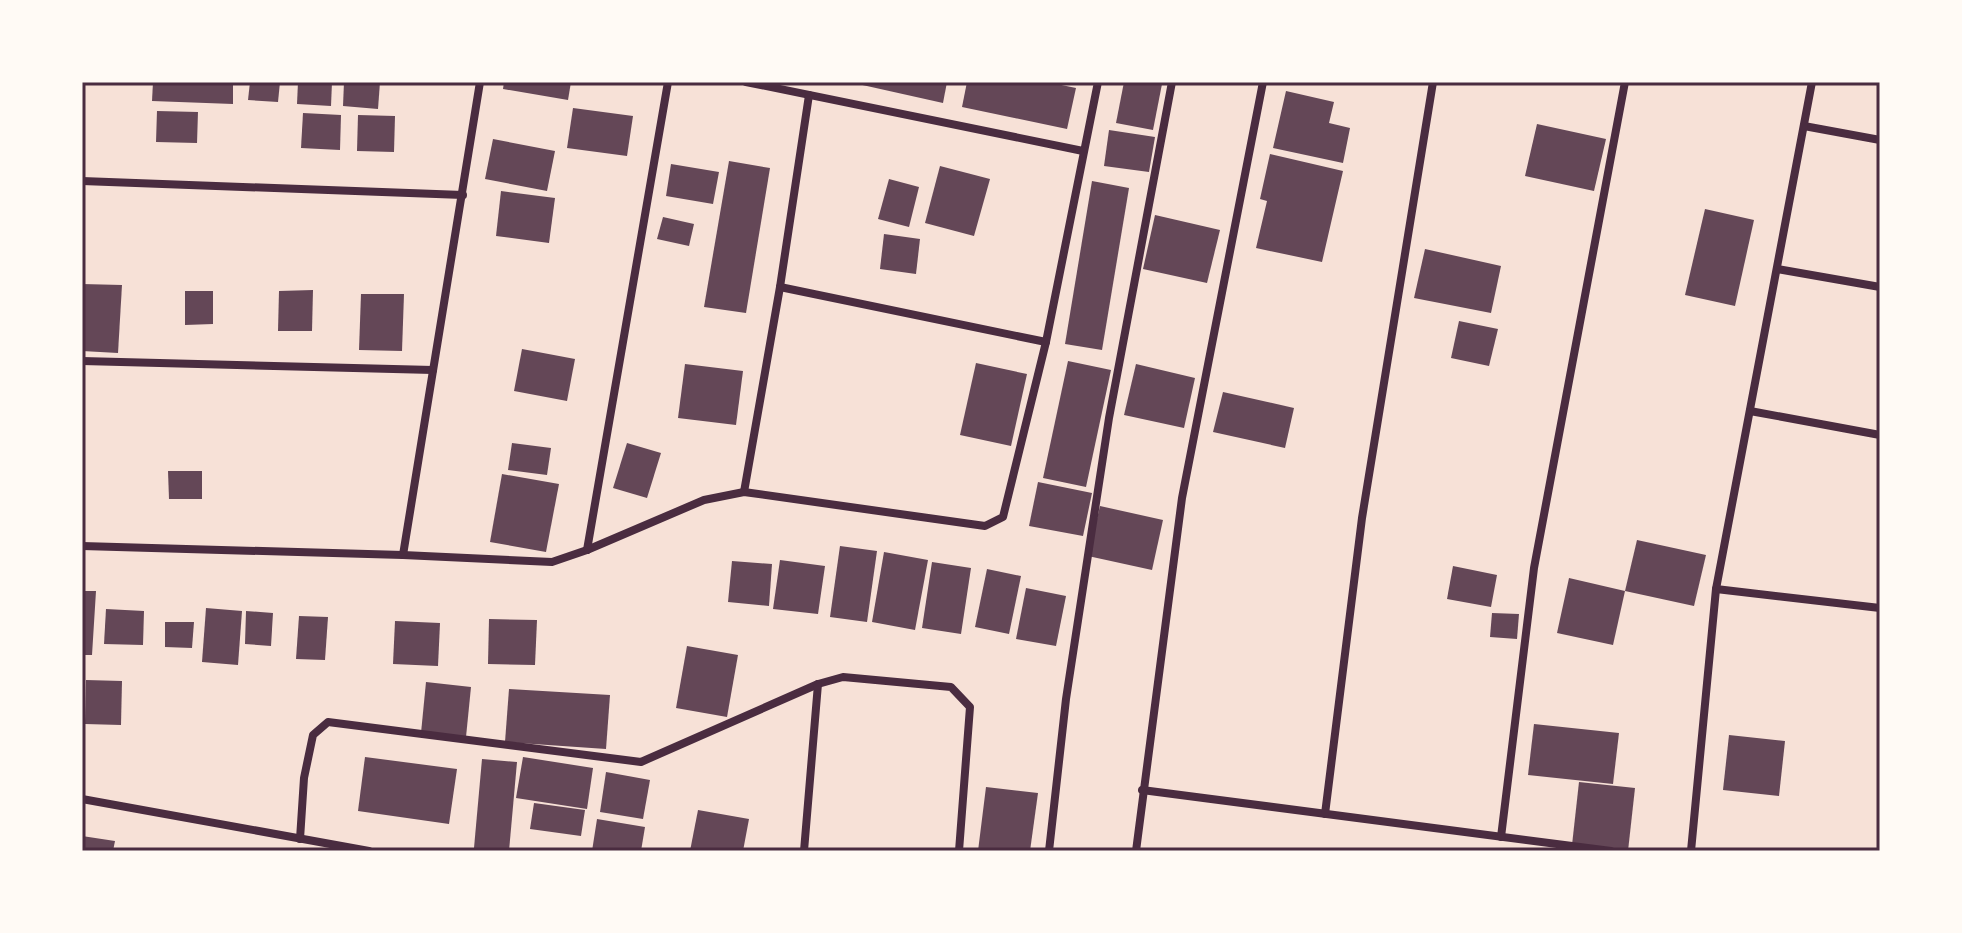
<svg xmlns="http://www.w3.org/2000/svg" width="1962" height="933" font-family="'Sofia Sans Condensed',sans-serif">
<rect width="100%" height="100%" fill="#f7e1d7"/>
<g fill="#644757">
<path d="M 153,82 L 233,82 L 233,104 L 152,101 Z"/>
<path d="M 250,82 L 280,82 L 278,102 L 248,100 Z"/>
<path d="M 298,82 L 332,82 L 331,106 L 297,104 Z"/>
<path d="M 344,82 L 380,82 L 378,109 L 343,106 Z"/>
<path d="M 504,82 L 571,82 L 568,100 L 503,89 Z"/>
<path d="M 849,82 L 947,82 L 943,103 Z"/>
<path d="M 967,82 L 1047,82 L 1076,88 L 1067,129 L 962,107 Z"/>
<path d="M 1124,82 L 1162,84 L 1153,130 L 1116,123 Z"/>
<path d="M 1286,91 L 1334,102 L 1329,123 L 1350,128 L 1343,163 L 1273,148 Z"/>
<path d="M 573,108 L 633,116 L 627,156 L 567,148 Z"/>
<path d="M 157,111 L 198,112 L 197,143 L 156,142 Z"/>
<path d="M 303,113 L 341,115 L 340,150 L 301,148 Z"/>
<path d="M 358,115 L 395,116 L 394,152 L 357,151 Z"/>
<path d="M 1537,124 L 1606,139 L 1594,191 L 1525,176 Z"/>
<path d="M 1109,130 L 1155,137 L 1149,172 L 1104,166 Z"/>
<path d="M 493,139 L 555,151 L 547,191 L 485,179 Z"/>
<path d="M 1270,154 L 1343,171 L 1322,262 L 1256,248 L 1267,201 L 1260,199 Z"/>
<path d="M 729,161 L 770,168 L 746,313 L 704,307 Z"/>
<path d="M 671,164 L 719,172 L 713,204 L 666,196 Z"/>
<path d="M 940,166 L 990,179 L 974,236 L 925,223 Z"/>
<path d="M 889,179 L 919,187 L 909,227 L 878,219 Z"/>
<path d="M 1092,181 L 1129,188 L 1102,350 L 1065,344 Z"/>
<path d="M 501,191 L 555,198 L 549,243 L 496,236 Z"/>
<path d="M 1705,209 L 1754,220 L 1735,306 L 1685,295 Z"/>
<path d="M 1155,215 L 1220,230 L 1207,283 L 1143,269 Z"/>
<path d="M 663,217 L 694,224 L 689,246 L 657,239 Z"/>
<path d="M 884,234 L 920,239 L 916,274 L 880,269 Z"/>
<path d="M 1425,249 L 1501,266 L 1491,313 L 1414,298 Z"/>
<path d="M 82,284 L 122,285 L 118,353 L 82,351 Z"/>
<path d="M 313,290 L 312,331 L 278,331 L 279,291 Z"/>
<path d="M 185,291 L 213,291 L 213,324 L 185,325 Z"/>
<path d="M 361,294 L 404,294 L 402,351 L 359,350 Z"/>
<path d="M 1459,321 L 1498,329 L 1489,366 L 1451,358 Z"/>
<path d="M 522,349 L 575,359 L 567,401 L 514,391 Z"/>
<path d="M 1068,361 L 1111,370 L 1086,487 L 1043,478 Z"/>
<path d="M 976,363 L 1027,374 L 1011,446 L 960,435 Z"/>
<path d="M 685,364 L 743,371 L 736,425 L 678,418 Z"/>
<path d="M 1136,364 L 1195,378 L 1184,428 L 1124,415 Z"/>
<path d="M 1223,392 L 1294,408 L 1285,448 L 1213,432 Z"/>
<path d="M 512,443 L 551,448 L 547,475 L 508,470 Z"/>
<path d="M 627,443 L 661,453 L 647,498 L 613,488 Z"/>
<path d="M 168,471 L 202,471 L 202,499 L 169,499 Z"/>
<path d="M 502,474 L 559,484 L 546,552 L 490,542 Z"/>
<path d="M 1038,482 L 1092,493 L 1083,536 L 1029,526 Z"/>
<path d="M 1100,506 L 1163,520 L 1152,570 L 1088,556 Z"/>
<path d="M 1637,540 L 1706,555 L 1694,606 L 1625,591 Z"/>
<path d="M 840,546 L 877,551 L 867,622 L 830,617 Z"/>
<path d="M 884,552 L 928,560 L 915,630 L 872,622 Z"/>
<path d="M 780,560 L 825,566 L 818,614 L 773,609 Z"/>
<path d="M 732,561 L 772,564 L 769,606 L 728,602 Z"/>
<path d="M 932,562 L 971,568 L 961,634 L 922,628 Z"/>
<path d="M 1453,566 L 1497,575 L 1491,607 L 1447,599 Z"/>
<path d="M 987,569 L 1021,576 L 1009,634 L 975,627 Z"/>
<path d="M 1569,578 L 1625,591 L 1613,645 L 1557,633 Z"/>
<path d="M 1026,588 L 1066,596 L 1056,646 L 1016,639 Z"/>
<path d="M 82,591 L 96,591 L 92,655 L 82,655 Z"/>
<path d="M 206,608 L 242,611 L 238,665 L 202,662 Z"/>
<path d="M 106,609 L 144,611 L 143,645 L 104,644 Z"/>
<path d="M 246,611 L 273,613 L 271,646 L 245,644 Z"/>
<path d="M 1492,613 L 1519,614 L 1517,639 L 1490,637 Z"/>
<path d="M 299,616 L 328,617 L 325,660 L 296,659 Z"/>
<path d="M 489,619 L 537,620 L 535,665 L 488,664 Z"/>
<path d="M 395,621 L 440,623 L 438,666 L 393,664 Z"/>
<path d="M 165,622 L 194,622 L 192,648 L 165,647 Z"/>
<path d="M 687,646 L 738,655 L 727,717 L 676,708 Z"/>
<path d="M 86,680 L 122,681 L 121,725 L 85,724 Z"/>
<path d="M 426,682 L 471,687 L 466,737 L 421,733 Z"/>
<path d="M 509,689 L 610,695 L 606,749 L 505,742 Z"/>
<path d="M 1534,724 L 1619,733 L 1613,784 L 1528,775 Z"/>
<path d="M 1729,735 L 1785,741 L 1779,796 L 1723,790 Z"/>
<path d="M 365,757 L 457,769 L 449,824 L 358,811 Z"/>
<path d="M 523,757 L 593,768 L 587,809 L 516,798 Z"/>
<path d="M 482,759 L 517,762 L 509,851 L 474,848 Z"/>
<path d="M 606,772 L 650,780 L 643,819 L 600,812 Z"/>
<path d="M 1579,782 L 1635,788 L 1628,851 L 1572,845 Z"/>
<path d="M 986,787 L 1038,793 L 1030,851 L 978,851 Z"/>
<path d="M 534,803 L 585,810 L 581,836 L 530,829 Z"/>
<path d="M 698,810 L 749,819 L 743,851 L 690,851 Z"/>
<path d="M 597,819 L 645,827 L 641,851 L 592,851 Z"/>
<path d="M 82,836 L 115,841 L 113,851 L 82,851 Z"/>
</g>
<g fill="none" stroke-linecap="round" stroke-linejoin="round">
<g stroke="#4a2c40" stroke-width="8">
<path d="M 746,82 L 1083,151"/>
<path d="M 1804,126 L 1880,140"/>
<path d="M 82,181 L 463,195"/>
<path d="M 1777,269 L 1880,287"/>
<path d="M 780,287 L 1046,342"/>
<path d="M 82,361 L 433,370"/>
<path d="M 1750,411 L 1880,435"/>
<path d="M 744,492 L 780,287 L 809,95"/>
<path d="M 82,546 L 403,555 L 552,562 L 587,550 L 704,500 L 744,492 L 985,526 L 1003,517 L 1046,342 L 1098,82"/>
<path d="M 587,550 L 668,82"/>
<path d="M 403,555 L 480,82"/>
<path d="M 1716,589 L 1880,608"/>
<path d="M 1142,790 L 1611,851"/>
<path d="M 82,799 L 369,851"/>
<path d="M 1325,814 L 1362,518 L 1433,82"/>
<path d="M 1501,837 L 1534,568 L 1625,82"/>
<path d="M 300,839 L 304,778 L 313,735 L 328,722 L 641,762 L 818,684 L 843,677 L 951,687 L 970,707 L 959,851"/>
<path d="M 804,851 L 818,684"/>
<path d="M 1049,851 L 1066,699 L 1109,418 L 1172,82"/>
<path d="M 1136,851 L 1182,498 L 1263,82"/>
<path d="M 1691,851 L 1716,589 L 1812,82"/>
</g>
</g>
<rect width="1962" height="933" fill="none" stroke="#fffaf5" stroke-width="168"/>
<rect x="84" y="84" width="1794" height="765" fill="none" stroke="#4a2c40" stroke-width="3"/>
</svg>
